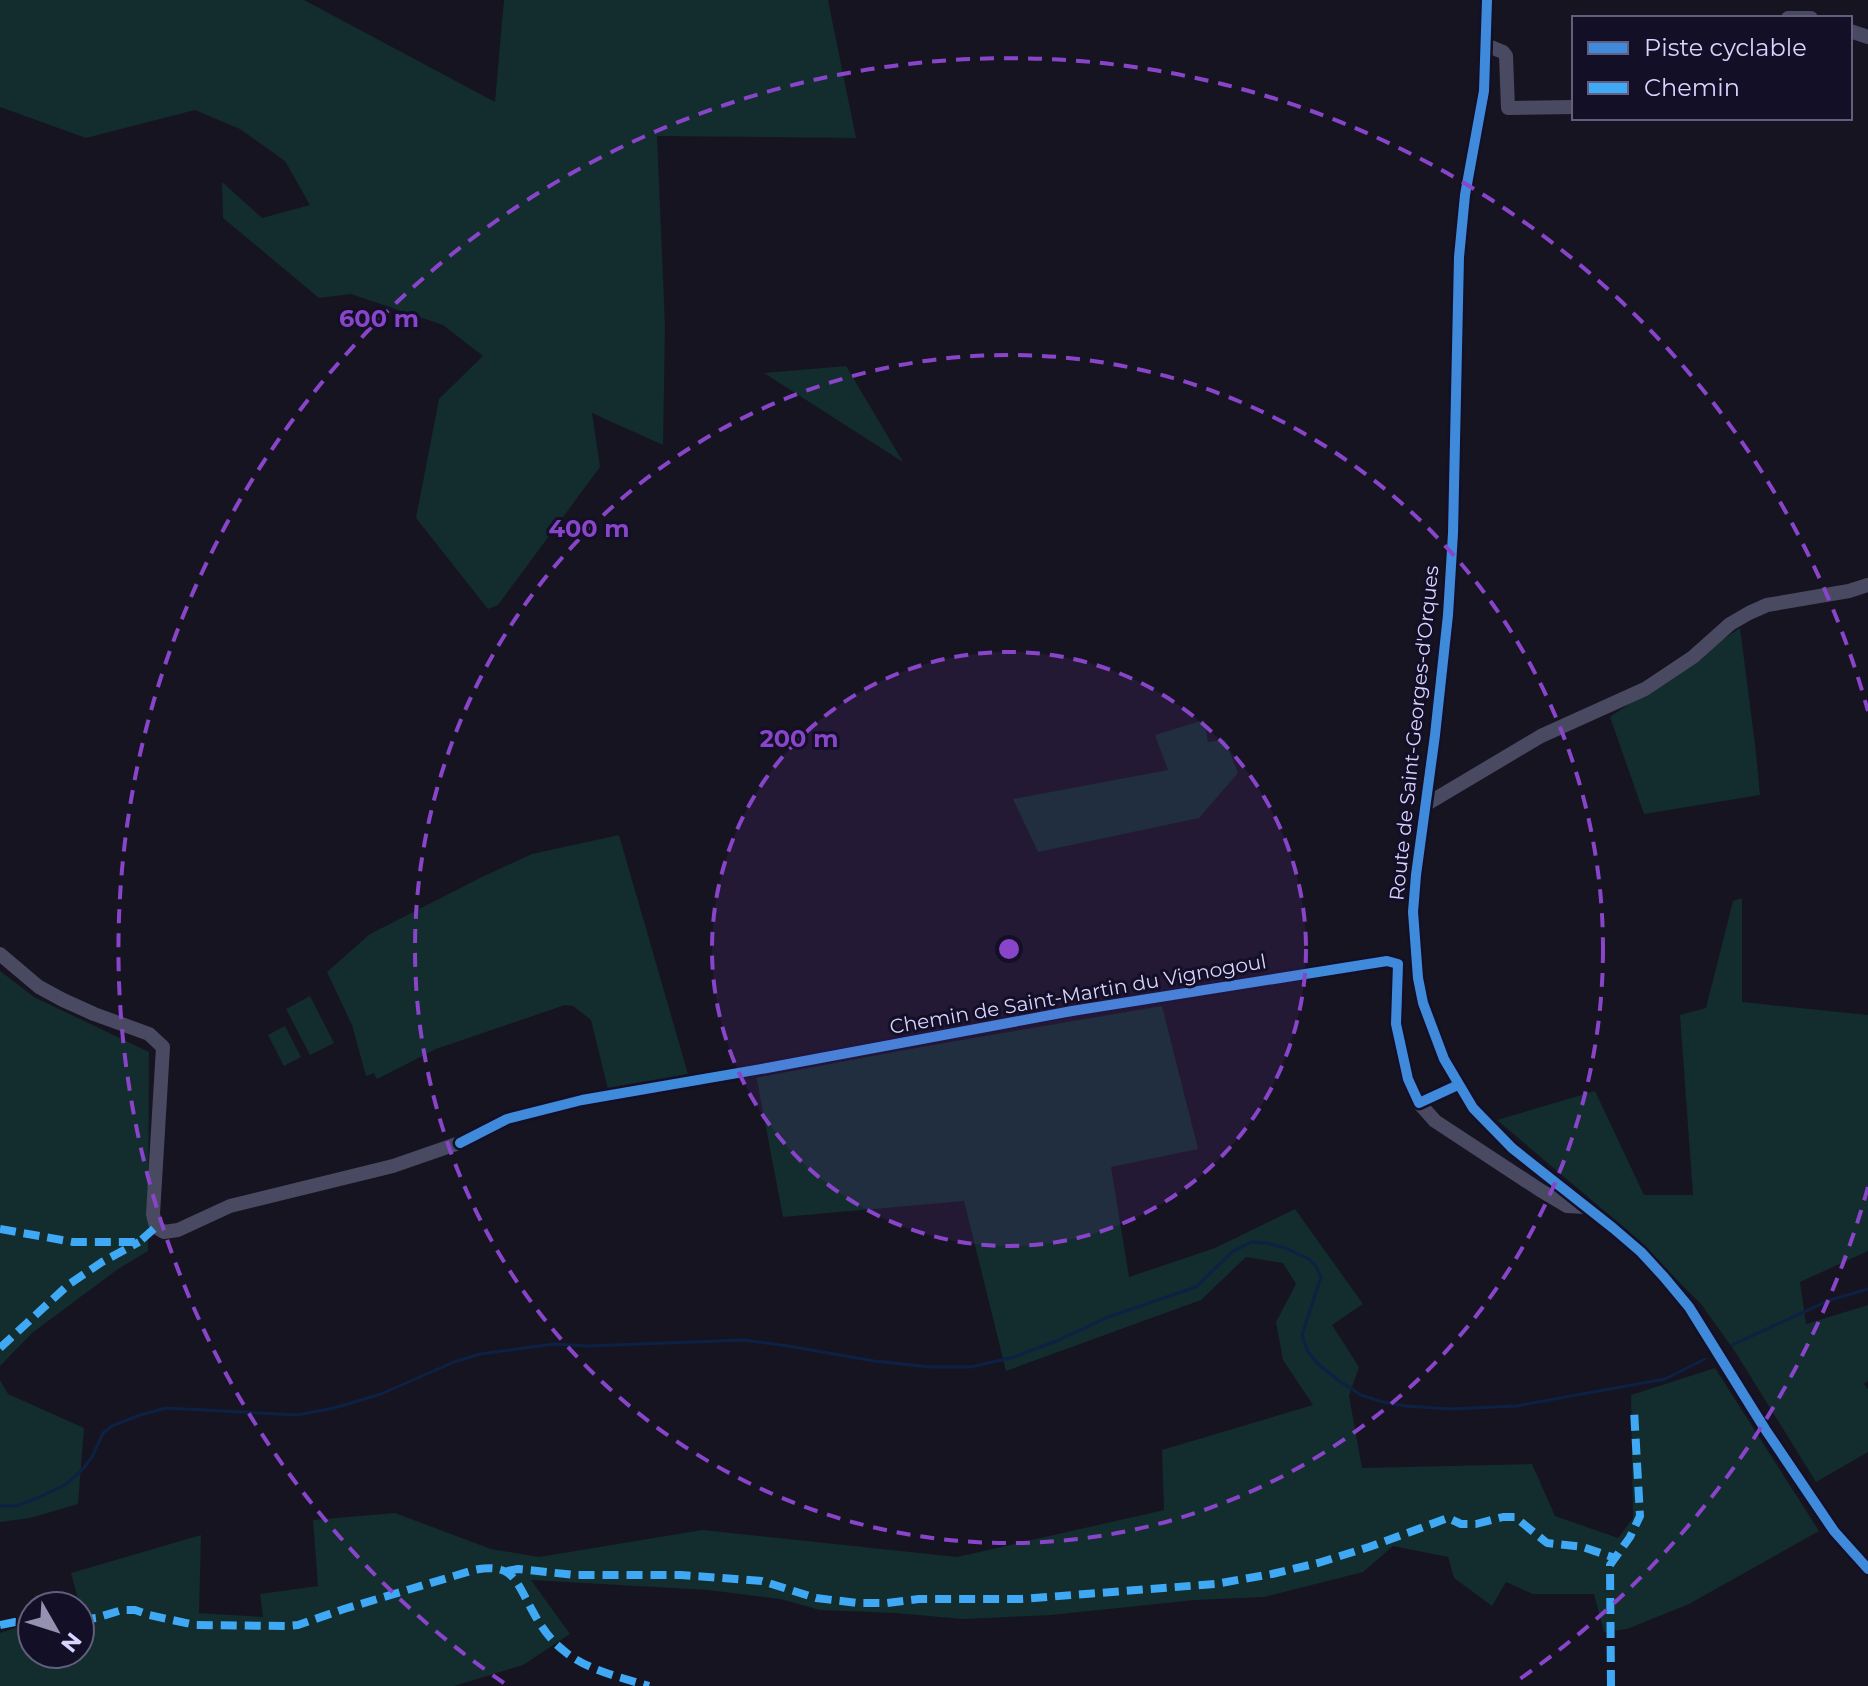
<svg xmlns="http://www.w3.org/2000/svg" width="1868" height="1686" font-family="Montserrat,sans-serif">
<rect width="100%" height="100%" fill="#161421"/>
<g fill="#132c2d">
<path d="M 0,0 L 304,0 L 495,102 L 504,0 L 828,0 L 856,138 L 657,136 L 665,326 L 663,445 L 592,413 L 600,467 L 498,605 L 488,609 L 416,518 L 439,399 L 483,356 L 443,325 L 351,294 L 319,298 L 223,218 L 222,182 L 262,218 L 310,205 L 285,161 L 240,129 L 195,110 L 86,138 L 0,107 Z"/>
<path d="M 846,366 L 903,462 L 764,373 Z"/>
<path d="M 1740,628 L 1756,752 L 1760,795 L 1644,814 L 1610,717 Z"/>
<path d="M 1204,720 L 1208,742 L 1225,740 L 1238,773 L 1199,818 L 1038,852 L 1013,799 L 1168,770 L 1155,735 Z"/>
<path d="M 619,835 L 688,1074 L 608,1089 L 591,1020 L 573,1006 L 565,1005 L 436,1049 L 377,1079 L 374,1073 L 366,1076 L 352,1025 L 327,972 L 370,934 L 482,877 L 532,854 Z"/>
<path d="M 1742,898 L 1742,1002 L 1868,1015 L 1868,1251 L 1800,1282 L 1806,1324 L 1868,1305 L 1868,1381 L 1864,1384 L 1868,1389 L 1868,1452 L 1816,1482 L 1736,1353 L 1701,1304 L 1628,1231 L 1497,1120 L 1595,1091 L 1644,1195 L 1693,1195 L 1680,1015 L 1706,1008 L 1733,901 Z"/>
<path d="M 0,971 L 34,997 L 149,1052 L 148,1251 L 118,1269 L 32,1333 L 0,1366 Z"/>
<path d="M 310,996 L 334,1043 L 310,1055 L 286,1009 Z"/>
<path d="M 1162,1006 L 1198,1149 L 1111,1167 L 1129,1277 L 1215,1248 L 1295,1209 L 1363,1304 L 1332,1325 L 1359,1367 L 1349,1396 L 1362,1468 L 1532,1464 L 1555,1516 L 1618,1538 L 1633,1518 L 1631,1395 L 1715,1368 L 1819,1531 L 1689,1604 L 1627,1629 L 1604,1632 L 1594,1594 L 1533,1594 L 1506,1582 L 1492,1606 L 1454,1578 L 1448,1557 L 1393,1546 L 1363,1572 L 1264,1597 L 1195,1600 L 1051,1615 L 963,1619 L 895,1613 L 820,1610 L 780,1599 L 708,1590 L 531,1580 L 570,1634 L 523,1665 L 454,1686 L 0,1686 L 0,1633 L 32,1622 L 32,1654 L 80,1654 L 80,1606 L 71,1573 L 201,1535 L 199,1613 L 263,1617 L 260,1594 L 318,1586 L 313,1520 L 395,1513 L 491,1549 L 539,1557 L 702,1530 L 957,1557 L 1164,1510 L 1162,1450 L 1313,1405 L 1283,1360 L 1276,1322 L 1296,1284 L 1283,1263 L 1246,1257 L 1201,1300 L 1006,1371 L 964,1201 L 783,1217 L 756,1075 Z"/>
<path d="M 285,1026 L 301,1057 L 284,1066 L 268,1035 Z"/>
<path d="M 0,1380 L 8,1394 L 84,1428 L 78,1504 L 30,1518 L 0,1522 Z"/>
</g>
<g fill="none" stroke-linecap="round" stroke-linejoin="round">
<g stroke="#0d2144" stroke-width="3">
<path d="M 1732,1345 L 1830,1300 L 1868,1289"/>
<path d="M 0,1506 L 16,1506 L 35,1499 L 65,1485 L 82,1470 L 92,1457 L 103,1433 L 112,1426 L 140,1415 L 166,1408 L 297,1415 L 334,1408 L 381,1394 L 454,1362 L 480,1354 L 554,1344 L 588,1346 L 743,1340 L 788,1346 L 874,1361 L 930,1367 L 971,1367 L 1014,1357 L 1059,1340 L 1108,1317 L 1196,1287 L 1232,1252 L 1251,1242 L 1267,1243 L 1285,1248 L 1309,1259 L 1316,1266 L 1321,1277 L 1302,1335 L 1308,1352 L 1318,1364 L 1338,1380 L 1361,1395 L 1383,1402 L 1406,1406 L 1450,1409 L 1516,1406 L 1665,1379 L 1705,1359"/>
</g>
<g stroke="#4a4962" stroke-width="14">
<path d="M 1487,0 L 1484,91 L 1465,195 L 1459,257 L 1453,533 L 1448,615 L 1435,735 L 1416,875 L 1413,912 L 1418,978 L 1423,1003 L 1444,1059 L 1473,1108 L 1512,1148 L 1613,1228 L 1641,1252 L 1664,1277 L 1689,1307 L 1765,1429 L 1834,1531 L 1868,1569"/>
<path d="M 1788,18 L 1811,18"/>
<path d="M 1850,31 L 1868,37"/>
<path d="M 1486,45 L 1503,52 L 1506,56 L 1508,108 L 1574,107"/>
<path d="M 1425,805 L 1541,736 L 1645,689 L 1693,657 L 1730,624 L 1749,613 L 1767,605 L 1849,591 L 1868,585"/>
<path d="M 0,954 L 39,987 L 63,1000 L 94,1014 L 149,1034 L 163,1047 L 153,1214 L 156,1227 L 164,1232 L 178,1230 L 230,1206 L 393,1166 L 465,1141"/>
<path d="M 1419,1103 L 1435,1121 L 1540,1190 L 1567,1206 L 1585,1207"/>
<path d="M 460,1143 L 507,1119 L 582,1100 L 767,1068 L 1072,1011 L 1387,961 L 1398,964 L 1396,1024 L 1408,1079 L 1419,1103 L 1458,1085"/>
</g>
<g stroke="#3fa9f5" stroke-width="8" stroke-dasharray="16 8" stroke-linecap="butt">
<path d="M 0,1229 L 73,1242 L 139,1242 L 156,1227"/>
<path d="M 0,1348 L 68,1285 L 102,1262 L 139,1242"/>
<path d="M 507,1571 L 518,1569 L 575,1575 L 681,1575 L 762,1581 L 816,1598 L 858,1603 L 887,1603 L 919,1599 L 1021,1599 L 1215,1584 L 1272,1574 L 1318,1563 L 1369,1547 L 1448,1518 L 1461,1524 L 1476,1524 L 1503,1517 L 1515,1517 L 1547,1543 L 1583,1547 L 1615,1558"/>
<path d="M 80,1620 L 96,1618 L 122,1610 L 135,1610 L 149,1615 L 195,1625 L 288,1626 L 298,1625 L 344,1609 L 474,1570 C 513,1562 516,1581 532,1610 C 540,1625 550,1640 563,1650 C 586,1670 620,1677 649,1686"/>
<path d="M 0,1625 L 15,1622 L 32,1623"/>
<path d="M 1611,1686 L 1610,1565 L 1630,1537 L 1640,1516 L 1634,1410"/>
</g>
<g stroke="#130f26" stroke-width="15">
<g id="cycleway">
<path d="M 1487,0 L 1484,91 L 1465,195 L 1459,257 L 1453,533 L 1448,615 L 1435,735 L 1416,875 L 1413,912 L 1418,978 L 1423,1003 L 1444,1059 L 1473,1108 L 1512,1148 L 1613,1228 L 1641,1252 L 1664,1277 L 1689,1307 L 1765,1429 L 1834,1531 L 1868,1569"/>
<path d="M 460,1143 L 507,1119 L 582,1100 L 767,1068 L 1072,1011 L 1387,961 L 1398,964 L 1396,1024 L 1408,1079 L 1419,1103 L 1458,1085"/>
</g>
</g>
<use href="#cycleway" stroke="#408adc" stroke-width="10"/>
</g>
<circle cx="1009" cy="949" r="297" fill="#8945c9" fill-opacity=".12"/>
<g fill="none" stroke="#8945c9" stroke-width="4" stroke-dasharray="14 10">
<circle cx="1009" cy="949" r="297"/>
<circle cx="1009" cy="949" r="594"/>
<path d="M1868 1187A891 891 0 0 1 1514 1683M504 1683A891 891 0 1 1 1868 711"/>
</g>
<g text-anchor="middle" stroke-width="6" stroke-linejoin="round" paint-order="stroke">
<g font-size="20" fill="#d9d4ff" stroke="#130f26">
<text transform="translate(1414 733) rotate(-84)" y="7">Route de Saint-Georges-d'Orques</text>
<text transform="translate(1078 994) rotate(-10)" y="7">Chemin de Saint-Martin du Vignogoul</text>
</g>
</g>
<circle cx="1009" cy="949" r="12" fill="#8945c9" stroke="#130f26" stroke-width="4"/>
<g font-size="24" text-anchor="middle" font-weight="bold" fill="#8945c9" stroke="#130f26" stroke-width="6" stroke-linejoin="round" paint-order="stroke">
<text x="379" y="327">600 m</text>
<text x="589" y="537">400 m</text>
<text x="799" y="747">200 m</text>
</g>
<rect x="1572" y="16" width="280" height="104" fill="#130f26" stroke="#625e7d" stroke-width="2"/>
<rect x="1588" y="42" width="40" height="12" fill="#408adc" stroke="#625e7d" stroke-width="2"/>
<text x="1644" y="56" font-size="24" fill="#d9d4ff">Piste cyclable</text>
<rect x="1588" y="82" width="40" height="12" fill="#3fa9f5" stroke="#625e7d" stroke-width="2"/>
<text x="1644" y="96" font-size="24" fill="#d9d4ff">Chemin</text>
<g transform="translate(56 1630) rotate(129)"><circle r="38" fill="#130f26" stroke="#625e7d" stroke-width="2"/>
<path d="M0-6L14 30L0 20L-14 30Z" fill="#9591b1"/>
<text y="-12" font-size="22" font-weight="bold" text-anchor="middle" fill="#d9d4ff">N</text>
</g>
</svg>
